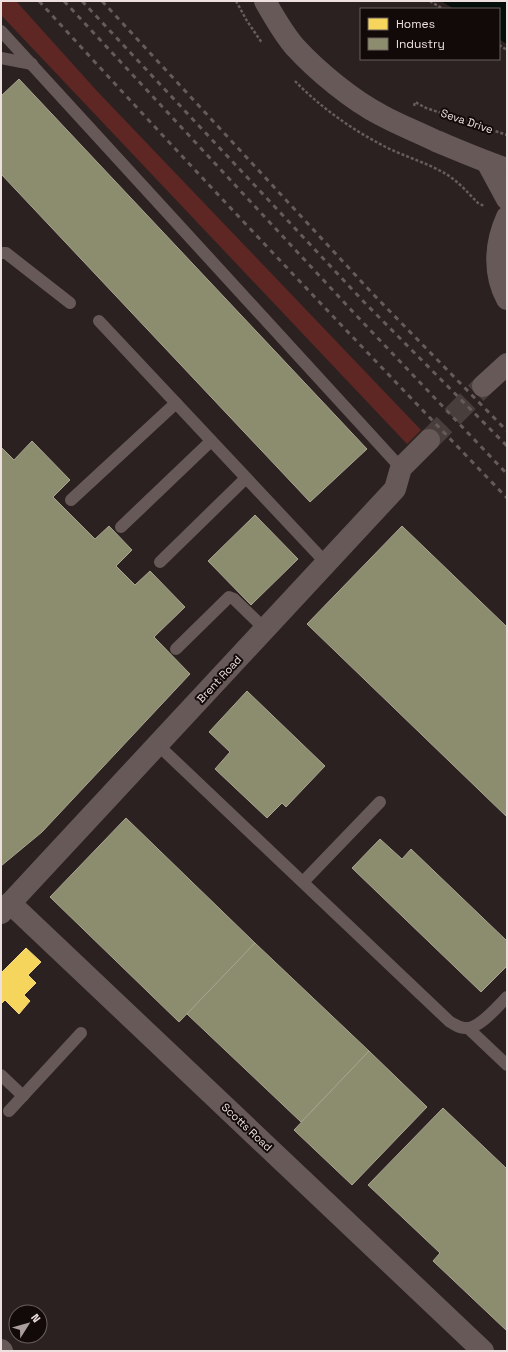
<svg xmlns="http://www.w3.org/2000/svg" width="508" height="1352" font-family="'Space Grotesk',sans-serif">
<rect width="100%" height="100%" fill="#2b2120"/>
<path fill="#5e2724" d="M 1,1 L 16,1 L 97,91 L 421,430 L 407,444 L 1,15 Z"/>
<path fill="#040f0c" d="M 441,1 L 507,1 L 507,44 L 499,39 L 499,9 L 454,9 Z"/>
<path fill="#f6d55c" stroke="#f4d883" d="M 26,948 L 41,962 L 28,975 L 36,983 L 24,995 L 30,1001 L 19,1014 L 5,1000 L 1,1004 L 1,973 Z"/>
<g fill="#8c8c6e" stroke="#a9a590">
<path d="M 19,79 L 367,449 L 310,502 L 1,174 L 1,96 Z"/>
<path d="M 32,441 L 70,480 L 53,497 L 95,539 L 109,526 L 132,550 L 116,566 L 135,585 L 150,571 L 185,607 L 154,637 L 190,674 L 42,832 L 1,866 L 1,447 L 14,460 Z"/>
<path d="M 255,515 L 298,559 L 251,605 L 208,561 Z"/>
<path d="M 402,526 L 507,627 L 507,817 L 307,624 Z"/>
<path d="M 247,691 L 325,766 L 286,807 L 282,803 L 267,818 L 215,769 L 230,752 L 209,732 Z"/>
<path d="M 126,818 L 255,943 L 179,1022 L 50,897 Z"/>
<path d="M 380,839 L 402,859 L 411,849 L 507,941 L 507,966 L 481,992 L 352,868 Z"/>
<path d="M 255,943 L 369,1051 L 301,1122 L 187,1014 Z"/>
<path d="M 369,1051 L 427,1107 L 352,1185 L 294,1130 Z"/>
<path d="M 443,1108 L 507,1169 L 507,1331 L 433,1261 L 440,1253 L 368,1185 Z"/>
</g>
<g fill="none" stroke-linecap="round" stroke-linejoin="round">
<path stroke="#483e3c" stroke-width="22" stroke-dasharray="22 11" stroke-linecap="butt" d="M 429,440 L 483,386"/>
<g stroke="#665c5b" stroke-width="2.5" stroke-dasharray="3 2" stroke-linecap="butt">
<path d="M 236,1 L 247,21 L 262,43"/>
<path d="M 430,1 L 443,9"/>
<path d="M 499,45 L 507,50"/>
<path d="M 295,81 C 319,106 351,129 382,145 C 402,156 426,162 446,174 C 458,181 468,193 478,203 L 484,206"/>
<path d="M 414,106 L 415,102 L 426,108 L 507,135"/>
</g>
<g stroke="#675958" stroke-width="12">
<path d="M 1,31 L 401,468"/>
<path d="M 1,58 L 32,64"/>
<path d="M 1,253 L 6,253 L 70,303"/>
<path d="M 99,321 L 326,563"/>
<path d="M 71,500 L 176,403"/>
<path d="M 121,527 L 211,441"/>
<path d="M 160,562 L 246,478"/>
<path d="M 176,649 L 229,597 L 234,599 L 265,629"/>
<path d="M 158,745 L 450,1022 C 456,1025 460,1029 467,1028 C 480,1028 498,1006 507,997"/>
<path d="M 303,882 L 380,802"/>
<path d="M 469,1029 L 507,1065"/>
<path d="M 1,1075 L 23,1096"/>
<path d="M 9,1111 L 81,1033"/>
</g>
<g stroke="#675958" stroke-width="22">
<path d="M 265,1 C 274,17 283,33 295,47 C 317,71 352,100 381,115 C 399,125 418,132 436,141 C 460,151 483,161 507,169"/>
<path d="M 487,162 L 507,199"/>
<path d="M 507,217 C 495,243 493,273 507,299"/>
<path d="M 483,386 L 507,364"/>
<path d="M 10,903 L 483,1351"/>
<path d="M 1,913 L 395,489 L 401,468 L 429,440"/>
<path d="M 1,1350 L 2,1351"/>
</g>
<g stroke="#665b5a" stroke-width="3" stroke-dasharray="5 5" stroke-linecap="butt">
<path d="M 39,1 C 192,169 349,334 507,498"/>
<path d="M 64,1 L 354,313 L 507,474"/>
<path d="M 82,1 L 364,302 L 507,446"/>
<path d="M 102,1 L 372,293 L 507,431"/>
</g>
</g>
<g text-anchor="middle" stroke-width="4" stroke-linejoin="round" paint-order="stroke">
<g font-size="11" fill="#eee0de" stroke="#120a09">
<text transform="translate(467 121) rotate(19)" y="4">Seva Drive</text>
<text transform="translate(219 679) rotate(-47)" y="4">Brent Road</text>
<text transform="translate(247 1127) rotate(43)" y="4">Scotts Road</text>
</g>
</g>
<rect width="508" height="1352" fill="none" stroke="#eee0de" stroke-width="4"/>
<rect x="360" y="8" width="140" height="52" fill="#120a09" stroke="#6a605e"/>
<rect x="368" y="18" width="20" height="12" fill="#f6d55c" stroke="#6a605e"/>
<text x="396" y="28" font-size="12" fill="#eee0de">Homes</text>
<rect x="368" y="38" width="20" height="12" fill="#8c8c6e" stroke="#6a605e"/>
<text x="396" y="48" font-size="12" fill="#eee0de">Industry</text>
<g transform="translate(28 1324) rotate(53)"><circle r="19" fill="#120a09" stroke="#6a605e"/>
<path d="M0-3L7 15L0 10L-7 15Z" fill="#aa9d9c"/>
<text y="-6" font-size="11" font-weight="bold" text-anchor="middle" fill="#eee0de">N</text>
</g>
</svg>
